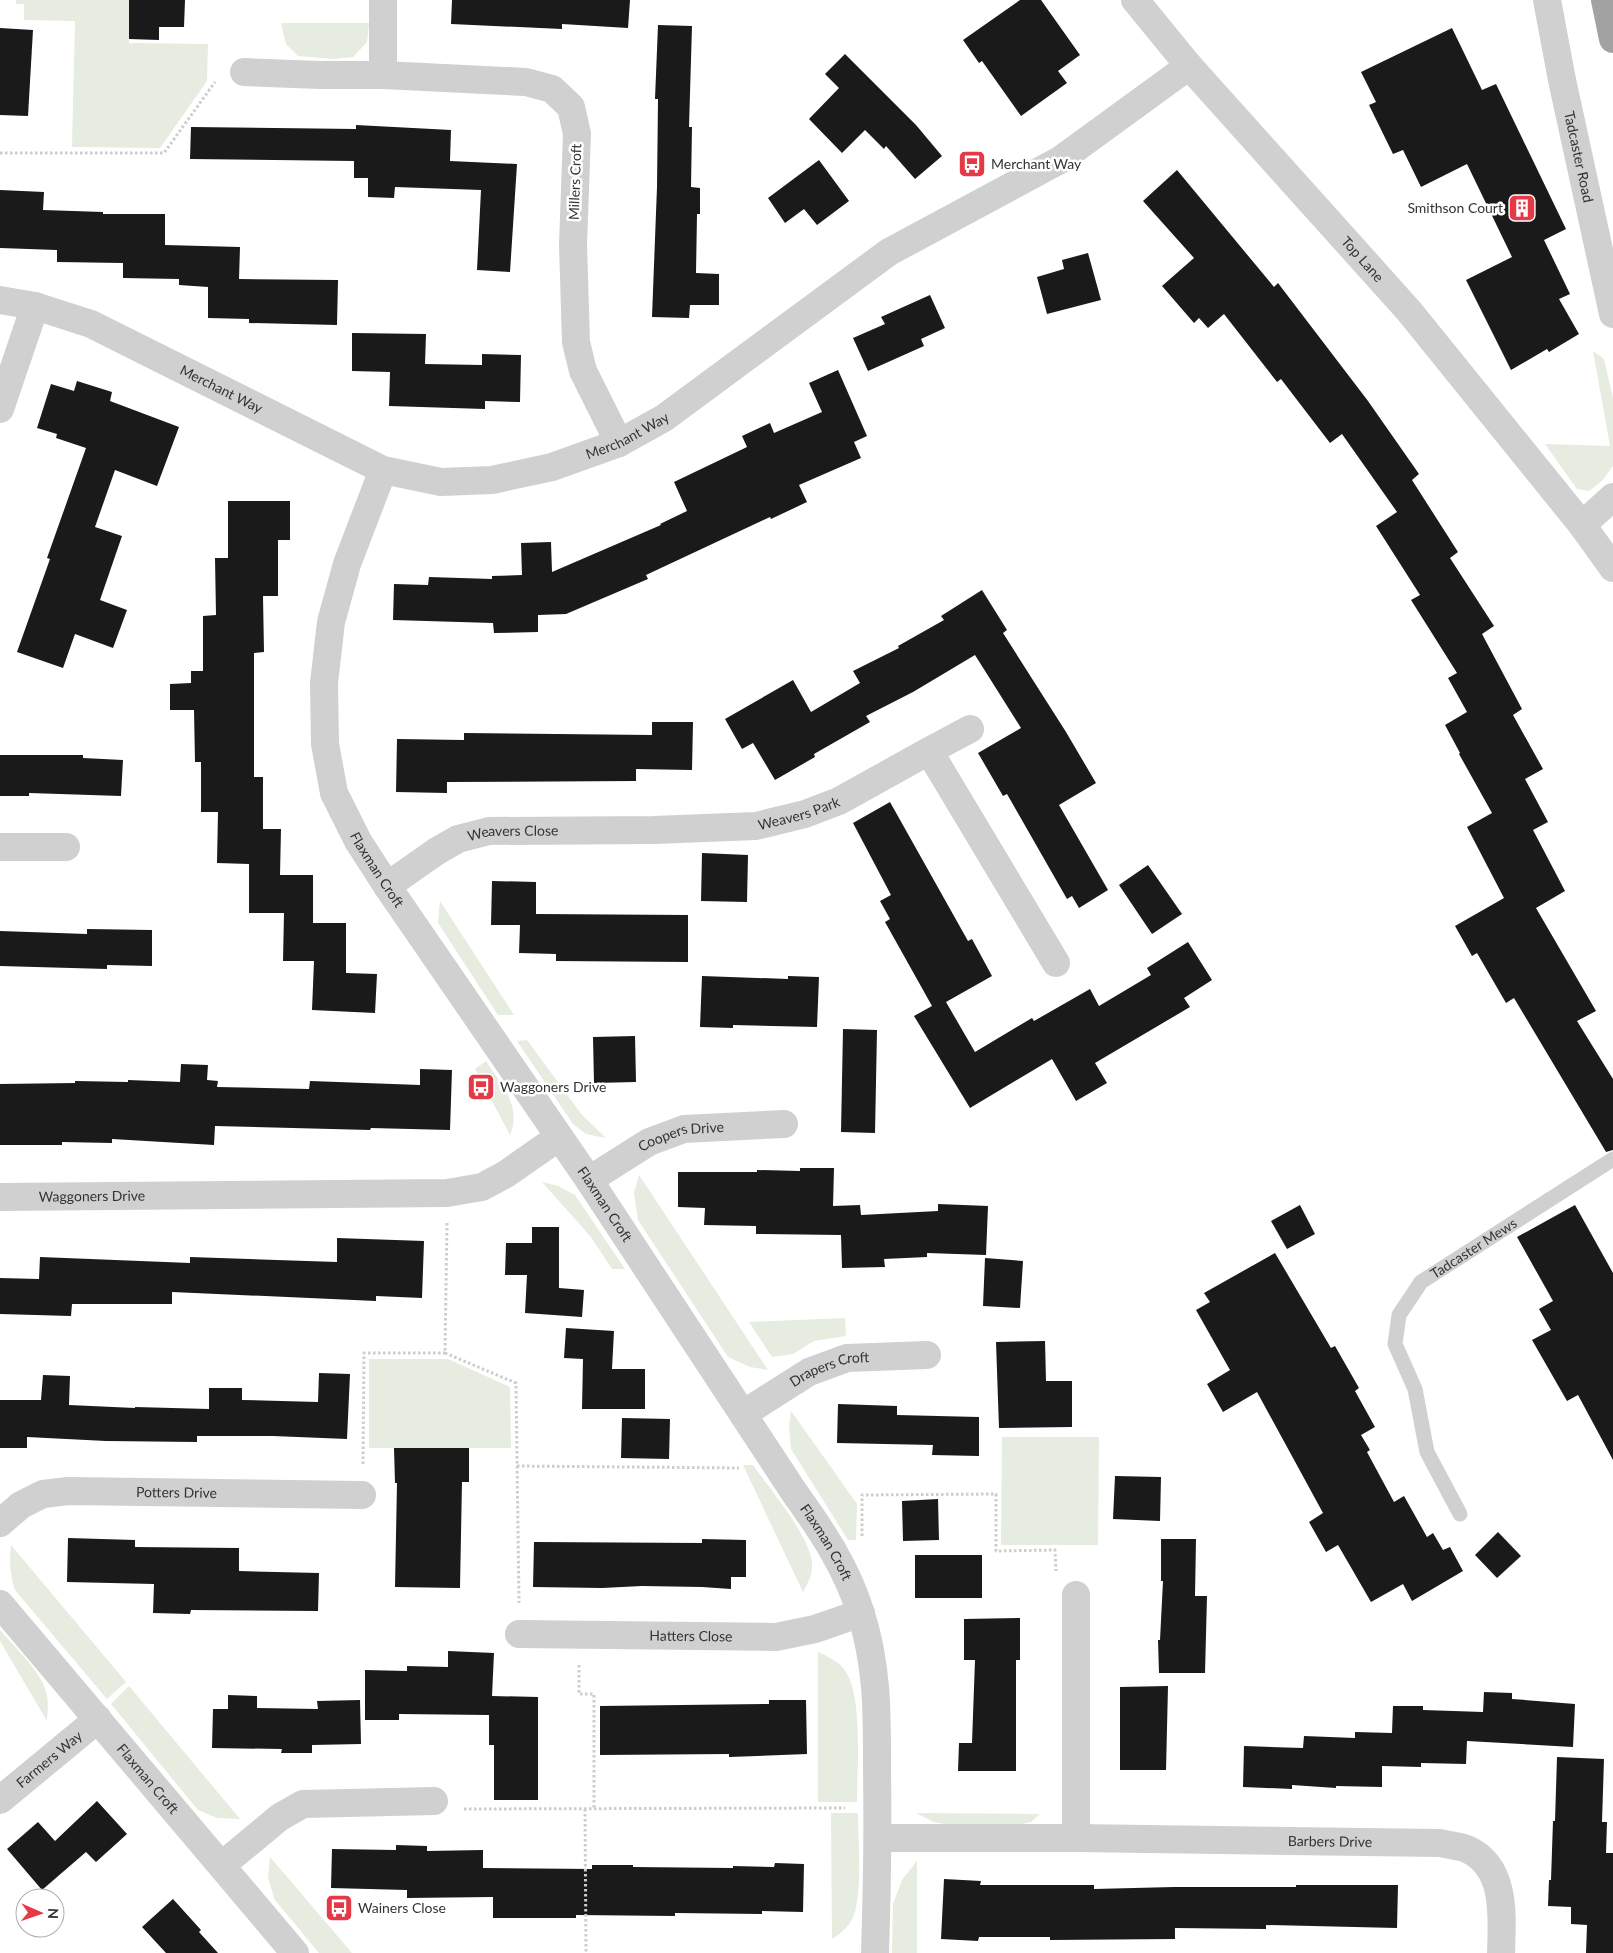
<svg xmlns="http://www.w3.org/2000/svg" width="1613" height="1953" font-family="Lato,sans-serif">
<rect width="100%" height="100%" fill="#fff"/>
<g fill="#e6ecdf">
<path d="M 16,0 L 129,0 L 129,43 L 208,44 L 207,81 L 160,148 L 72,147 L 75,21 L 24,20 L 24,4 L 16,4 Z"/>
<path d="M 281,23 L 369,23 L 367,42 L 353,57 L 333,59 L 298,56 L 286,44 Z"/>
<path d="M 1593,351 L 1604,359 L 1613,398 L 1613,466 L 1602,481 L 1589,491 L 1577,489 L 1545,444 L 1610,446 Z"/>
<path d="M 440,901 L 514,1015 L 498,1015 L 438,923 Z"/>
<path d="M 527,1040 L 582,1115 L 606,1138 L 586,1134 L 573,1124 L 517,1041 Z"/>
<path d="M 486,1061 C 501,1085 522,1105 510,1135 L 475,1069 Z"/>
<path d="M 639,1175 L 768,1370 L 750,1367 L 728,1357 L 638,1220 L 634,1193 Z"/>
<path d="M 542,1182 L 558,1186 L 575,1195 L 625,1269 L 612,1269 L 591,1237 Z"/>
<path d="M 845,1318 L 846,1336 L 814,1341 L 793,1354 L 772,1357 L 749,1322 Z"/>
<path d="M 369,1359 L 448,1359 L 510,1387 L 511,1448 L 369,1448 Z"/>
<path d="M 791,1411 L 857,1504 L 856,1540 L 848,1540 L 791,1449 L 789,1426 Z"/>
<path d="M 1002,1437 L 1099,1437 L 1098,1545 L 1001,1545 Z"/>
<path d="M 743,1465 L 753,1465 C 769,1488 810,1536 812,1563 C 813,1574 808,1583 803,1592 Z"/>
<path d="M 11,1545 L 126,1682 L 107,1699 L 15,1590 C 10,1574 9,1562 11,1545 Z"/>
<path d="M 0,1630 C 13,1645 37,1668 44,1686 C 49,1697 48,1709 47,1721 L 0,1641 Z"/>
<path d="M 818,1652 C 829,1657 840,1662 846,1672 C 863,1699 857,1769 857,1802 L 818,1802 Z"/>
<path d="M 129,1686 L 240,1819 L 217,1818 L 198,1810 L 111,1704 Z"/>
<path d="M 831,1813 L 858,1813 C 858,1839 863,1895 853,1917 C 849,1927 841,1933 832,1939 Z"/>
<path d="M 916,1813 L 1040,1814 L 1031,1822 L 1011,1826 L 949,1825 L 934,1822 Z"/>
<path d="M 270,1857 L 352,1953 L 319,1953 L 275,1900 L 268,1878 Z"/>
<path d="M 917,1861 L 917,1953 L 892,1953 L 893,1904 L 902,1880 Z"/>
</g>
<g fill="#1a1a1a">
<path d="M 129,0 L 185,0 L 184,27 L 159,27 L 159,40 L 129,39 Z"/>
<path d="M 452,0 L 630,0 L 628,28 L 562,24 L 562,29 L 451,24 Z"/>
<path d="M 1020,0 L 1041,0 L 1080,55 L 1058,71 L 1067,83 L 1021,116 L 982,61 L 979,63 L 963,40 Z"/>
<path d="M 658,25 L 692,26 L 689,127 L 692,127 L 691,187 L 700,188 L 700,214 L 697,214 L 696,273 L 719,274 L 719,305 L 690,305 L 689,318 L 652,317 L 657,187 L 658,99 L 655,99 Z"/>
<path d="M 0,28 L 33,30 L 28,116 L 0,115 Z"/>
<path d="M 1452,28 L 1482,90 L 1496,84 L 1566,229 L 1544,240 L 1570,294 L 1559,299 L 1579,334 L 1549,352 L 1547,349 L 1511,370 L 1466,280 L 1512,257 L 1467,164 L 1421,187 L 1403,150 L 1393,154 L 1369,105 L 1376,102 L 1361,72 Z"/>
<path d="M 845,54 L 916,125 L 942,156 L 915,179 L 886,146 L 884,149 L 865,130 L 842,153 L 809,119 L 839,88 L 825,74 Z"/>
<path d="M 356,125 L 451,130 L 450,161 L 517,164 L 510,272 L 477,270 L 481,190 L 395,187 L 394,198 L 368,197 L 368,178 L 354,178 L 354,161 L 190,159 L 191,127 L 356,129 Z"/>
<path d="M 819,160 L 849,201 L 817,225 L 804,209 L 785,223 L 768,198 Z"/>
<path d="M 1177,170 L 1274,287 L 1278,283 L 1368,401 L 1419,474 L 1412,480 L 1458,552 L 1450,558 L 1494,626 L 1482,634 L 1522,709 L 1513,715 L 1543,769 L 1525,779 L 1548,822 L 1533,830 L 1565,891 L 1536,908 L 1596,1011 L 1577,1021 L 1613,1079 L 1613,1150 L 1606,1152 L 1514,998 L 1506,1003 L 1477,953 L 1472,956 L 1455,926 L 1504,898 L 1467,827 L 1492,813 L 1459,754 L 1460,753 L 1445,725 L 1467,712 L 1448,678 L 1457,673 L 1411,600 L 1420,595 L 1376,526 L 1397,512 L 1342,434 L 1330,443 L 1281,379 L 1277,382 L 1224,314 L 1208,328 L 1199,318 L 1194,323 L 1162,286 L 1194,258 L 1143,201 Z"/>
<path d="M 0,190 L 44,192 L 43,210 L 103,212 L 103,214 L 165,214 L 165,245 L 240,247 L 239,279 L 338,280 L 337,325 L 249,323 L 249,319 L 208,318 L 208,287 L 179,285 L 179,279 L 123,278 L 123,263 L 57,262 L 57,250 L 0,248 Z"/>
<path d="M 1088,253 L 1101,300 L 1047,314 L 1037,277 L 1064,269 L 1062,260 Z"/>
<path d="M 930,295 L 945,328 L 921,339 L 924,346 L 868,371 L 853,338 L 885,324 L 881,317 Z"/>
<path d="M 352,333 L 426,334 L 425,364 L 482,365 L 482,354 L 521,355 L 520,402 L 485,401 L 485,409 L 389,406 L 390,372 L 352,371 Z"/>
<path d="M 838,370 L 867,436 L 854,442 L 861,458 L 799,485 L 807,502 L 771,519 L 770,517 L 646,575 L 648,579 L 566,614 L 538,615 L 538,632 L 494,633 L 493,623 L 393,620 L 394,584 L 428,585 L 429,577 L 492,579 L 492,576 L 522,575 L 521,543 L 551,542 L 552,572 L 661,525 L 660,524 L 687,511 L 674,482 L 747,447 L 742,436 L 770,423 L 774,433 L 822,412 L 809,383 Z"/>
<path d="M 77,381 L 112,392 L 110,401 L 179,427 L 157,486 L 115,470 L 95,527 L 122,536 L 100,600 L 127,610 L 113,648 L 75,634 L 63,668 L 17,652 L 50,559 L 47,558 L 86,448 L 56,438 L 57,434 L 37,428 L 51,384 L 74,391 Z"/>
<path d="M 228,501 L 290,501 L 290,540 L 278,540 L 278,596 L 263,596 L 264,652 L 254,653 L 254,777 L 263,777 L 263,829 L 281,829 L 280,875 L 313,875 L 313,923 L 346,923 L 346,973 L 377,974 L 375,1013 L 312,1010 L 314,961 L 283,961 L 284,913 L 249,913 L 249,864 L 217,863 L 218,812 L 201,812 L 201,762 L 195,762 L 194,710 L 170,710 L 170,684 L 191,683 L 191,671 L 203,671 L 203,616 L 216,615 L 215,558 L 228,558 Z"/>
<path d="M 982,590 L 1007,630 L 1003,633 L 1066,732 L 1096,783 L 1059,805 L 1108,890 L 1079,908 L 1072,896 L 1067,899 L 1007,794 L 1003,796 L 978,753 L 1021,728 L 975,655 L 913,692 L 866,716 L 870,722 L 814,754 L 815,757 L 775,780 L 753,743 L 742,749 L 725,719 L 793,680 L 811,712 L 860,683 L 853,671 L 899,648 L 898,646 L 944,620 L 941,616 Z"/>
<path d="M 652,722 L 693,722 L 692,770 L 636,769 L 636,781 L 447,782 L 447,793 L 396,792 L 397,739 L 464,740 L 464,733 L 652,735 Z"/>
<path d="M 0,755 L 83,755 L 83,758 L 123,760 L 121,796 L 29,793 L 29,796 L 0,796 Z"/>
<path d="M 890,802 L 968,941 L 972,939 L 992,976 L 946,1002 L 975,1052 L 1032,1018 L 1034,1021 L 1090,989 L 1099,1006 L 1151,975 L 1147,968 L 1188,942 L 1212,980 L 1184,998 L 1190,1007 L 1095,1063 L 1107,1083 L 1076,1101 L 1052,1059 L 970,1108 L 914,1016 L 932,1006 L 885,922 L 890,919 L 880,901 L 891,895 L 853,823 Z"/>
<path d="M 702,853 L 748,855 L 747,902 L 701,901 Z"/>
<path d="M 1148,865 L 1182,914 L 1152,934 L 1119,885 Z"/>
<path d="M 492,881 L 536,882 L 536,914 L 688,915 L 688,962 L 556,961 L 556,954 L 519,953 L 520,925 L 491,925 Z"/>
<path d="M 87,929 L 152,930 L 152,966 L 107,965 L 107,969 L 0,966 L 0,931 L 87,934 Z"/>
<path d="M 702,976 L 788,979 L 788,976 L 819,977 L 817,1027 L 733,1025 L 733,1028 L 700,1027 Z"/>
<path d="M 843,1029 L 877,1030 L 875,1133 L 841,1132 Z"/>
<path d="M 635,1036 L 636,1082 L 594,1083 L 593,1037 Z"/>
<path d="M 181,1064 L 208,1065 L 207,1080 L 218,1081 L 217,1087 L 309,1089 L 310,1081 L 420,1085 L 420,1069 L 452,1070 L 450,1130 L 371,1128 L 370,1130 L 215,1126 L 214,1145 L 112,1139 L 112,1143 L 62,1142 L 62,1145 L 0,1145 L 0,1084 L 75,1083 L 75,1081 L 128,1082 L 128,1080 L 180,1082 Z"/>
<path d="M 800,1168 L 834,1168 L 833,1206 L 860,1205 L 861,1215 L 938,1211 L 938,1204 L 988,1206 L 986,1255 L 927,1253 L 927,1257 L 884,1259 L 885,1267 L 842,1268 L 841,1235 L 756,1234 L 756,1226 L 704,1225 L 705,1208 L 678,1207 L 678,1172 L 757,1172 L 757,1170 L 800,1171 Z"/>
<path d="M 1300,1205 L 1315,1234 L 1287,1249 L 1271,1221 Z"/>
<path d="M 1575,1205 L 1613,1273 L 1613,1460 L 1578,1395 L 1567,1401 L 1532,1340 L 1551,1330 L 1539,1309 L 1553,1301 L 1517,1237 Z"/>
<path d="M 532,1227 L 559,1227 L 559,1288 L 584,1290 L 582,1317 L 525,1313 L 527,1275 L 505,1275 L 506,1243 L 532,1243 Z"/>
<path d="M 337,1238 L 424,1241 L 422,1298 L 376,1296 L 376,1301 L 172,1292 L 172,1304 L 72,1304 L 71,1316 L 0,1314 L 0,1278 L 39,1279 L 40,1257 L 190,1263 L 190,1257 L 337,1262 Z"/>
<path d="M 1275,1253 L 1331,1348 L 1335,1346 L 1359,1388 L 1355,1391 L 1375,1427 L 1361,1435 L 1370,1450 L 1367,1452 L 1394,1502 L 1404,1496 L 1427,1537 L 1433,1533 L 1443,1550 L 1450,1547 L 1463,1571 L 1412,1601 L 1403,1584 L 1371,1602 L 1338,1545 L 1326,1552 L 1309,1522 L 1323,1513 L 1257,1392 L 1223,1412 L 1207,1384 L 1230,1370 L 1196,1310 L 1210,1302 L 1204,1293 Z"/>
<path d="M 985,1258 L 1023,1261 L 1020,1308 L 983,1306 Z"/>
<path d="M 566,1328 L 614,1331 L 612,1369 L 645,1369 L 645,1409 L 582,1409 L 583,1359 L 564,1358 Z"/>
<path d="M 1045,1341 L 1046,1381 L 1072,1381 L 1072,1427 L 999,1428 L 996,1342 Z"/>
<path d="M 319,1373 L 350,1374 L 347,1439 L 273,1436 L 197,1436 L 197,1442 L 106,1441 L 27,1437 L 27,1448 L 0,1448 L 0,1400 L 41,1400 L 43,1375 L 70,1376 L 69,1405 L 135,1408 L 135,1407 L 209,1409 L 209,1388 L 242,1388 L 242,1400 L 318,1402 Z"/>
<path d="M 838,1404 L 897,1406 L 897,1415 L 979,1417 L 979,1456 L 932,1455 L 933,1445 L 837,1443 Z"/>
<path d="M 622,1418 L 670,1419 L 669,1459 L 621,1458 Z"/>
<path d="M 394,1448 L 469,1448 L 469,1482 L 462,1482 L 460,1588 L 395,1587 L 397,1483 L 395,1483 Z"/>
<path d="M 1115,1476 L 1161,1477 L 1160,1521 L 1113,1519 Z"/>
<path d="M 938,1499 L 939,1540 L 903,1541 L 902,1501 Z"/>
<path d="M 1498,1532 L 1521,1556 L 1497,1578 L 1475,1555 Z"/>
<path d="M 68,1538 L 135,1540 L 135,1547 L 239,1548 L 239,1571 L 319,1573 L 318,1611 L 191,1610 L 190,1614 L 153,1613 L 154,1584 L 67,1582 Z"/>
<path d="M 702,1539 L 746,1540 L 746,1577 L 731,1577 L 731,1589 L 702,1587 L 642,1586 L 602,1588 L 533,1587 L 534,1542 L 702,1543 Z"/>
<path d="M 1161,1539 L 1196,1539 L 1195,1596 L 1207,1596 L 1205,1673 L 1159,1673 L 1158,1640 L 1160,1640 L 1163,1581 L 1161,1581 Z"/>
<rect x="915" y="1555" width="67" height="43"/>
<path d="M 1020,1618 L 1020,1660 L 1016,1660 L 1016,1771 L 958,1771 L 959,1743 L 972,1743 L 975,1660 L 964,1660 L 964,1619 Z"/>
<path d="M 448,1651 L 494,1653 L 492,1696 L 538,1697 L 538,1800 L 494,1800 L 494,1745 L 489,1745 L 489,1715 L 399,1714 L 399,1720 L 365,1720 L 365,1670 L 407,1671 L 407,1666 L 448,1667 Z"/>
<path d="M 1168,1686 L 1166,1770 L 1120,1770 L 1120,1687 Z"/>
<path d="M 1484,1692 L 1512,1693 L 1512,1699 L 1575,1704 L 1573,1747 L 1467,1741 L 1466,1764 L 1421,1763 L 1421,1767 L 1382,1766 L 1382,1787 L 1336,1786 L 1336,1788 L 1292,1785 L 1292,1789 L 1243,1787 L 1244,1746 L 1303,1748 L 1304,1736 L 1355,1738 L 1355,1732 L 1392,1733 L 1393,1706 L 1423,1706 L 1423,1710 L 1483,1712 Z"/>
<path d="M 228,1695 L 257,1696 L 257,1708 L 318,1709 L 317,1701 L 360,1700 L 361,1744 L 312,1745 L 312,1753 L 281,1753 L 282,1749 L 212,1748 L 213,1709 L 228,1709 Z"/>
<path d="M 769,1700 L 806,1700 L 807,1754 L 729,1757 L 729,1754 L 600,1755 L 600,1706 L 769,1704 Z"/>
<path d="M 1557,1757 L 1604,1759 L 1602,1822 L 1607,1822 L 1606,1853 L 1613,1853 L 1613,1953 L 1586,1953 L 1587,1925 L 1571,1924 L 1571,1907 L 1548,1906 L 1549,1880 L 1551,1880 L 1553,1821 L 1555,1821 Z"/>
<path d="M 97,1801 L 127,1834 L 96,1862 L 86,1852 L 42,1890 L 7,1849 L 38,1822 L 55,1841 Z"/>
<path d="M 396,1845 L 427,1846 L 427,1851 L 483,1850 L 483,1868 L 592,1869 L 592,1865 L 633,1865 L 633,1867 L 733,1868 L 733,1866 L 774,1867 L 775,1863 L 804,1864 L 803,1912 L 762,1911 L 762,1914 L 675,1913 L 675,1916 L 576,1915 L 576,1918 L 493,1918 L 493,1897 L 407,1898 L 407,1890 L 331,1888 L 332,1849 L 396,1850 Z"/>
<path d="M 944,1879 L 981,1881 L 980,1885 L 1094,1885 L 1094,1889 L 1174,1887 L 1296,1887 L 1296,1885 L 1398,1885 L 1397,1928 L 1266,1925 L 1266,1929 L 1175,1928 L 1175,1939 L 1050,1940 L 1050,1937 L 979,1937 L 978,1941 L 941,1939 Z"/>
<path d="M 173,1899 L 201,1930 L 199,1932 L 218,1953 L 166,1953 L 142,1927 Z"/>
</g>
<g fill="none" stroke-linecap="round" stroke-linejoin="round">
<g stroke="#cdcdcd" stroke-width="3" stroke-dasharray="2.5 2.5" stroke-linecap="butt">
<path d="M 0,153 L 164,153 L 215,82"/>
<path d="M 447,1223 L 445,1353 L 516,1383 L 519,1603"/>
<path d="M 363,1464 L 364,1353 L 445,1353"/>
<path d="M 517,1466 L 739,1468"/>
<path d="M 862,1536 L 862,1495 L 996,1494 L 996,1551 L 1055,1550 L 1056,1571"/>
<path d="M 579,1665 L 579,1694 L 594,1694 L 594,1809"/>
<path d="M 464,1809 L 845,1808"/>
<path d="M 585,1809 L 586,1953"/>
</g>
<path stroke="#d0d0d0" stroke-width="15" id="s1" d="M 1460,1514 L 1427,1452 L 1415,1389 L 1395,1344 L 1399,1315 L 1421,1282 L 1613,1159"/>
<g stroke="#d0d0d0" stroke-width="28">
<path id="s2" d="M 1547,0 L 1562,80 L 1613,314"/>
<path d="M 244,72 L 320,75 L 383,75 L 526,82 L 552,89 L 571,107 L 577,134 L 573,245 L 576,342 L 583,371 L 619,443"/>
<path d="M 383,75 L 383,0"/>
<path id="s3" d="M 0,300 L 35,306 L 91,324 L 383,470 L 441,482 L 492,480 L 552,467 L 619,443 L 664,418 L 889,252 L 1060,160 L 1189,66"/>
<path d="M 0,409 L 35,306"/>
<path id="s4" d="M 383,470 L 347,564 L 331,622 L 324,683 L 325,744 L 334,793 L 358,841 L 387,886 L 589,1180 L 794,1492 C 822,1531 847,1568 861,1614 C 878,1668 877,1715 877,1771 C 878,1832 877,1892 875,1953"/>
<path d="M 1582,525 L 1613,497"/>
<path d="M 929,751 L 970,729"/>
<path d="M 0,847 L 66,847"/>
<path id="s5" d="M 387,886 L 437,851 L 458,839 L 489,831 L 654,830 L 756,826 L 805,814 L 839,801 L 929,751 L 1056,963"/>
<path id="s6" d="M 589,1180 L 649,1142 L 684,1129 L 784,1124"/>
<path id="s7" d="M 0,1197 L 447,1193 L 482,1187 L 506,1174 L 559,1137"/>
<path id="s8" d="M 743,1414 L 809,1372 L 847,1358 L 927,1355"/>
<path id="s9" d="M 0,1523 L 21,1505 L 43,1494 L 68,1491 L 362,1495"/>
<path id="s10" d="M 0,1604 L 295,1953"/>
<path id="s11" d="M 519,1634 L 776,1637 L 815,1629 L 861,1613"/>
<path id="s12" d="M 0,1800 L 98,1719"/>
<path id="s13" d="M 878,1838 L 1076,1838 L 1440,1843 C 1448,1845 1459,1846 1467,1849 C 1507,1867 1502,1917 1501,1953"/>
<path d="M 1076,1838 L 1076,1595"/>
<path d="M 222,1865 L 280,1817 L 303,1804 L 434,1801"/>
</g>
<path stroke="#d0d0d0" stroke-width="28" id="s14" d="M 1135,0 L 1189,66 L 1409,311 L 1582,525 L 1613,568"/>
<path stroke="#a2a2a2" stroke-width="28" d="M 1605,0 L 1613,39"/>
</g>
<defs>
<g id="bus-square" transform="scale(1.4375)"><rect x="-9" y="-9" width="18" height="18" rx="4" fill="#e63946" stroke="#fff"/><path d="M-5-6H5V4H4V6H2V4H-2V6H-4V4H-5ZM-3.5-4V0h7V-4ZM-3.5 1.2v1.5H-2V1.2ZM2 1.2v1.5H3.5V1.2Z" fill="#fff"/></g>
<g id="building-square" transform="scale(1.4375)"><rect x="-9" y="-9" width="18" height="18" rx="4" fill="#e63946" stroke="#fff"/><path d="M-4-6H4V6H1V3H-1V6H-4ZM-2.5-4.3h1.7v1.8h-1.7ZM.8-4.3h1.7v1.8H.8ZM-2.5-1h1.7V.8h-1.7ZM.8-1h1.7V.8H.8Z" fill="#fff"/></g>
</defs>
<g fill-rule="evenodd">
<use href="#bus-square" x="972" y="164"/>
<use href="#building-square" x="1522" y="208"/>
<use href="#bus-square" x="481" y="1087"/>
<use href="#bus-square" x="339" y="1908"/>
</g>
<g text-anchor="middle" stroke-width="5" stroke-linejoin="round" paint-order="stroke">
<g font-size="14" fill="#333" stroke="#fff">
<text dy="5" stroke="none"><textPath href="#s2" startOffset="160">Tadcaster Road</textPath></text>
<text transform="translate(575 182) rotate(-88)" y="5">Millers Croft</text>
<text dy="5" stroke="none"><textPath href="#s14" startOffset="345">Top Lane</textPath></text>
<text dy="5" stroke="none"><textPath href="#s3" startOffset="240">Merchant Way</textPath></text>
<text dy="5" stroke="none"><textPath href="#s3" startOffset="674">Merchant Way</textPath></text>
<text dy="5" stroke="none"><textPath href="#s5" startOffset="429">Weavers Park</textPath></text>
<text dy="5" stroke="none"><textPath href="#s5" startOffset="141">Weavers Close</textPath></text>
<text dy="5" stroke="none"><textPath href="#s4" startOffset="421">Flaxman Croft</textPath></text>
<text dy="5" stroke="none"><textPath href="#s6" startOffset="104">Coopers Drive</textPath></text>
<text dy="5" stroke="none"><textPath href="#s7" startOffset="92">Waggoners Drive</textPath></text>
<text dy="5" stroke="none"><textPath href="#s4" startOffset="826">Flaxman Croft</textPath></text>
<text dy="5" stroke="none"><textPath href="#s1" startOffset="315">Tadcaster Mews</textPath></text>
<text dy="5" stroke="none"><textPath href="#s8" startOffset="99">Drapers Croft</textPath></text>
<text dy="5" stroke="none"><textPath href="#s9" startOffset="186">Potters Drive</textPath></text>
<text dy="5" stroke="none"><textPath href="#s4" startOffset="1230">Flaxman Croft</textPath></text>
<text dy="5" stroke="none"><textPath href="#s11" startOffset="172">Hatters Close</textPath></text>
<text dy="5" stroke="none"><textPath href="#s12" startOffset="64">Farmers Way</textPath></text>
<text dy="5" stroke="none"><textPath href="#s10" startOffset="229">Flaxman Croft</textPath></text>
<text dy="5" stroke="none"><textPath href="#s13" startOffset="452">Barbers Drive</textPath></text>
</g>
<g font-size="14" fill="#333" stroke="#fff" text-anchor="start">
<text x="991" y="169">Merchant Way</text>
<text x="1503" y="213" text-anchor="end">Smithson Court</text>
<text x="500" y="1092">Waggoners Drive</text>
<text x="358" y="1913">Wainers Close</text>
</g>
</g>
<g transform="translate(40 1913) rotate(92)"><circle r="24" fill="#ffffff" stroke="#adadad"/>
<path d="M0-4L9 19L0 12L-9 19Z" fill="#e63946"/>
<text y="-8" font-size="14" font-weight="bold" text-anchor="middle" fill="#333333">N</text>
</g>
</svg>
